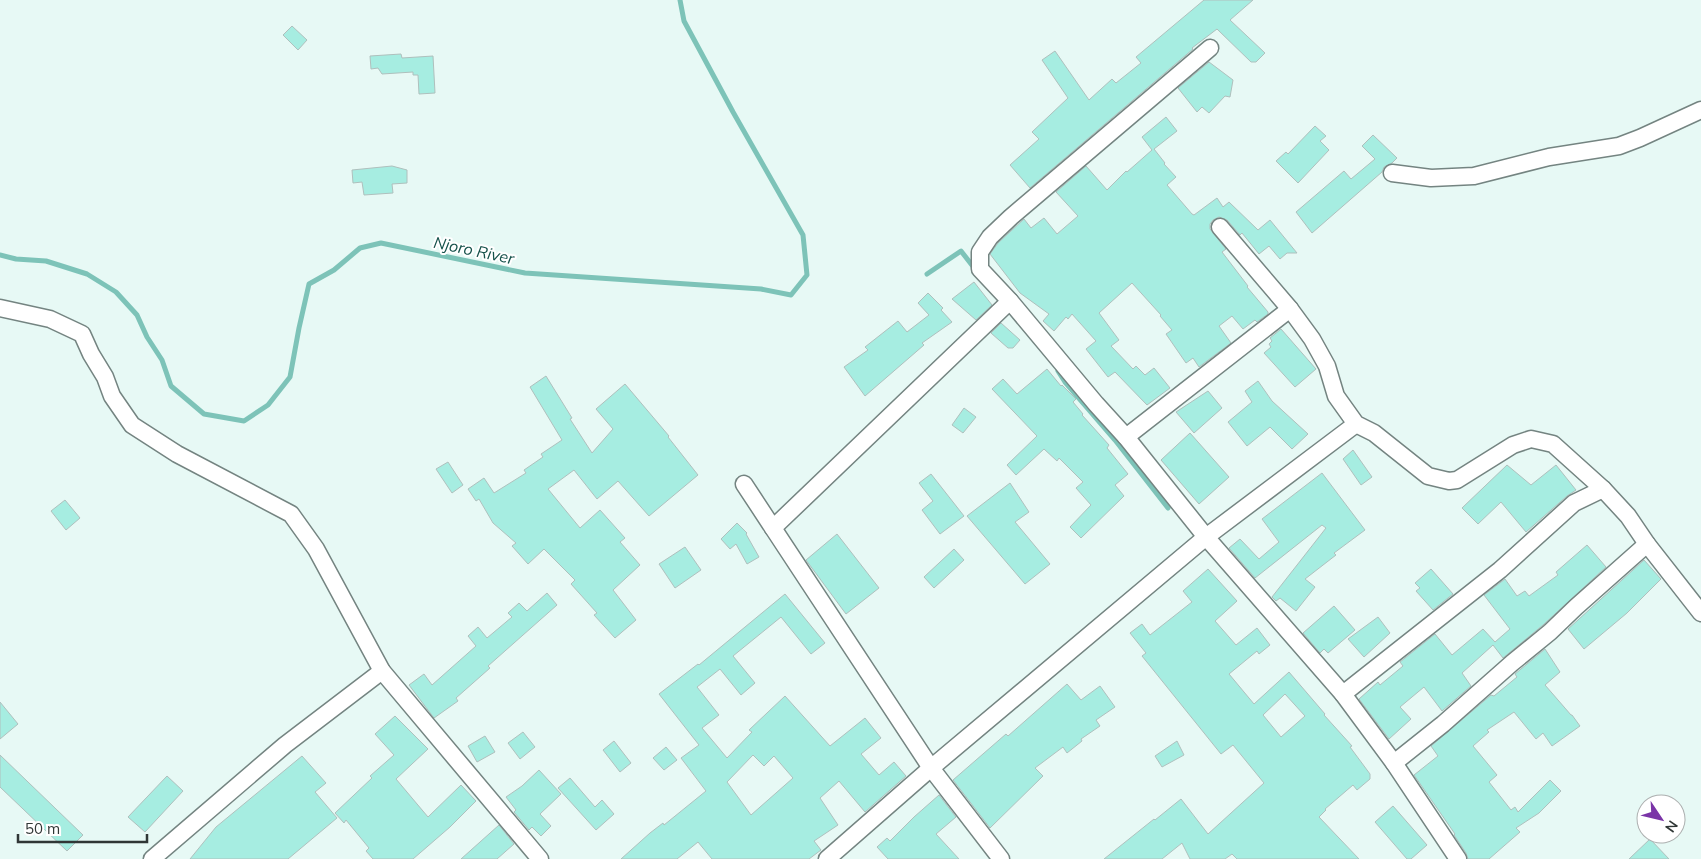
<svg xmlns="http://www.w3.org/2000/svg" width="1701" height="859" font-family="Mulish,sans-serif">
<rect width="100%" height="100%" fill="#e7f9f5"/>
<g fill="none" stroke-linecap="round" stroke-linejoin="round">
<g stroke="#7dc3b8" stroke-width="5">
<path d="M 0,255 L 16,259 L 46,261 L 87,274 L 116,292 L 137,315 L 147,337 L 162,360 L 171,386 L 204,414 L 244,421 L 268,405 L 290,377 L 299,328 L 309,284 L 334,270 L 360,248 L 381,243 L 525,273 L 761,289 L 791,295 L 807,275 L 803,235 L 733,112 L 684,21 L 680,0"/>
<path d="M 927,274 L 961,251 L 975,269"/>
<path d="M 1058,371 L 1065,382 L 1115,440 L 1168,508"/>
</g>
</g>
<g fill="#a6ede1" stroke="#afc0bd" fill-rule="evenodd">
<path d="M 1204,0 L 1253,0 L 1230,20 L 1265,53 L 1256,62 L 1251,62 L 1217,29 L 1192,48 L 1193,49 L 1030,188 L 1010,165 L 1039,139 L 1032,132 L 1068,98 L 1042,60 L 1055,51 L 1089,100 L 1112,79 L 1116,83 L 1141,63 L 1136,57 Z"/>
<path d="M 292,26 L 307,40 L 298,50 L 283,35 Z"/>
<path d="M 401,54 L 402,58 L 433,56 L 435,93 L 419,94 L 418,75 L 413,75 L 413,72 L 382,74 L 378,68 L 371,69 L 370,56 Z"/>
<path d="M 1209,62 L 1233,80 L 1230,97 L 1225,96 L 1209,113 L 1202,107 L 1197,112 L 1178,88 Z"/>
<path d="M 1166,117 L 1177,131 L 1154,149 L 1165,163 L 1164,164 L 1176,177 L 1167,185 L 1192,214 L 1194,215 L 1217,198 L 1223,207 L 1229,202 L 1258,230 L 1270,220 L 1297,253 L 1287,253 L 1280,259 L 1269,246 L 1259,254 L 1242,233 L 1240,235 L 1227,220 L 1219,217 L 1213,220 L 1210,224 L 1210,229 L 1226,249 L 1222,252 L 1248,286 L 1247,287 L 1268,312 L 1268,314 L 1257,322 L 1255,320 L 1243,329 L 1232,316 L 1219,326 L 1231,343 L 1199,367 L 1193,358 L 1186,363 L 1166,334 L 1172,330 L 1160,316 L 1161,315 L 1132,283 L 1099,313 L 1119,340 L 1111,346 L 1133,369 L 1136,366 L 1145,375 L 1154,368 L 1170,388 L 1147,405 L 1115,372 L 1108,377 L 1086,349 L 1096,341 L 1072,314 L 1068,319 L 1066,317 L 1054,331 L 1043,321 L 1049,314 L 1020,293 L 990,254 L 998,243 L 1024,219 L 1031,228 L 1044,218 L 1057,234 L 1078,216 L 1056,192 L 1086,166 L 1107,190 L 1126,171 L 1127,172 L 1152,150 L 1142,137 Z"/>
<path d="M 1315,126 L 1326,136 L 1320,141 L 1329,150 L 1298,183 L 1276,161 L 1286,152 L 1288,154 Z"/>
<path d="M 1373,135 L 1397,158 L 1392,163 L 1384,167 L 1382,172 L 1312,233 L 1296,212 L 1344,171 L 1351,179 L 1375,159 L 1362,146 Z"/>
<path d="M 392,166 L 407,170 L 407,183 L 392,184 L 393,193 L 364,195 L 362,182 L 353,183 L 352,170 Z"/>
<path d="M 974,282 L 992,305 L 976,320 L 952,299 Z"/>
<path d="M 928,293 L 943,308 L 941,310 L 952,322 L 922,343 L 924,345 L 865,396 L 844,367 L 868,350 L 865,347 L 898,321 L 907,332 L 929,315 L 918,303 Z"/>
<path d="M 1001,323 L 1020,340 L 1013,348 L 1008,348 L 991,333 Z"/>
<path d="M 1281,329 L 1316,369 L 1295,387 L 1264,353 L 1271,347 L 1269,344 L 1272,341 L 1270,338 Z"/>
<path d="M 1047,369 L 1061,386 L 1062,385 L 1076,399 L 1073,402 L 1083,414 L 1082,415 L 1109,445 L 1107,448 L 1128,474 L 1115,485 L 1124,496 L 1081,538 L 1070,527 L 1091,505 L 1076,488 L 1083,482 L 1059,458 L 1057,461 L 1044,449 L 1016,475 L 1007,465 L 1037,436 L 992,389 L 1003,379 L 1017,394 Z"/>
<path d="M 546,376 L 572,418 L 570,419 L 592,453 L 613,429 L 596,409 L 625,384 L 669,436 L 668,437 L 698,475 L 649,516 L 618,481 L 597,499 L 574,470 L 548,489 L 580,528 L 600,510 L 625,538 L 620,542 L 640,565 L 613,590 L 636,620 L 615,638 L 594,615 L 597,613 L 571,584 L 575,580 L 544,549 L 528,564 L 512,546 L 516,543 L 493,523 L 479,499 L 476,501 L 468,489 L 484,478 L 494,493 L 526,473 L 524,470 L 543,457 L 541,454 L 562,440 L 530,387 Z"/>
<path d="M 1258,381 L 1272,401 L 1308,434 L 1292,449 L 1270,427 L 1247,446 L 1228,422 L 1252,402 L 1245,391 Z"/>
<path d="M 1208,391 L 1222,408 L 1194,433 L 1176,412 Z"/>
<path d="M 964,408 L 976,417 L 963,433 L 952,425 Z"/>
<path d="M 1190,433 L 1229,477 L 1199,504 L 1161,460 Z"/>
<path d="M 1353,450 L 1372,477 L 1361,485 L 1343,459 Z"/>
<path d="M 448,462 L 463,485 L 452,493 L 436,469 Z"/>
<path d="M 1507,465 L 1531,485 L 1556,465 L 1576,490 L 1567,496 L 1526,532 L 1501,502 L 1478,524 L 1462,508 Z"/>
<path d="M 1322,473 L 1365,530 L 1334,553 L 1336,555 L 1305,579 L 1315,587 L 1296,611 L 1280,598 L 1276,601 L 1272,597 L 1326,528 L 1322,525 L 1255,578 L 1229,548 L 1240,539 L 1259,559 L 1279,542 L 1262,519 Z"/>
<path d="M 931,474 L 964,516 L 940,534 L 922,510 L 933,501 L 919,483 Z"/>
<path d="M 1010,483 L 1029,512 L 1015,522 L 1050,564 L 1025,584 L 967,516 Z"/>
<path d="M 65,500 L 80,518 L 66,530 L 51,511 Z"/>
<path d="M 737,523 L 747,533 L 746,534 L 759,557 L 747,564 L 736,544 L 730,549 L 721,539 Z"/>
<path d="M 837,534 L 879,588 L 846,614 L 806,560 Z"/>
<path d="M 1587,545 L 1606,567 L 1543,625 L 1503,658 L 1493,645 L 1462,673 L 1471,686 L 1442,711 L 1424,687 L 1400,707 L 1411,719 L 1389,739 L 1359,699 L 1378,682 L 1380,685 L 1403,666 L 1400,662 L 1435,634 L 1452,655 L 1483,629 L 1495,642 L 1510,629 L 1484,595 L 1505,579 L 1517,596 L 1525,591 L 1529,596 L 1558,575 L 1556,572 Z"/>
<path d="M 685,547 L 701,570 L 675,588 L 659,564 Z"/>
<path d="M 954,549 L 964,560 L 934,588 L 924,577 Z"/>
<path d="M 1644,560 L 1661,579 L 1627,613 L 1584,649 L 1568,629 Z"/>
<path d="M 1208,569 L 1237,601 L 1215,621 L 1236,645 L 1257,628 L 1270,645 L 1259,654 L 1257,651 L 1229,674 L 1254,704 L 1289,672 L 1325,714 L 1324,715 L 1352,746 L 1350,747 L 1370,774 L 1370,779 L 1357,790 L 1353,785 L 1325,809 L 1326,810 L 1319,817 L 1359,859 L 1237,859 L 1232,854 L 1225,859 L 1190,859 L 1182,843 L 1162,859 L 1104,859 L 1154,819 L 1155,820 L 1181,799 L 1208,834 L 1264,783 L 1233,745 L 1221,754 L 1142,656 L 1146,653 L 1130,633 L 1142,624 L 1150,635 L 1192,602 L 1183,591 ZM 1285,694 L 1305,716 L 1281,737 L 1263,715 Z"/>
<path d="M 1431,569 L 1453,594 L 1433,610 L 1416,591 L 1420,588 L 1415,583 Z"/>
<path d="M 547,593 L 557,605 L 488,666 L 490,668 L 456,698 L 458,701 L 434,718 L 409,685 L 424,674 L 432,685 L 476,646 L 468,636 L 478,627 L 487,638 L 512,617 L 508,613 L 519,603 L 527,611 Z"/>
<path d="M 785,594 L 825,643 L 811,654 L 781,617 L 733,656 L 755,683 L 741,695 L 720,669 L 697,687 L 719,715 L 702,728 L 727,758 L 752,732 L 749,730 L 785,696 L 830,746 L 865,718 L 881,738 L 861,754 L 879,775 L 894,762 L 906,776 L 865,812 L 839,781 L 820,798 L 838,825 L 814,841 L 821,850 L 809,859 L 712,859 L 698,842 L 677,859 L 621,859 L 650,833 L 663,823 L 664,825 L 706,791 L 681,758 L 699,745 L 659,694 L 698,664 L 699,665 ZM 753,755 L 764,766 L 774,756 L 793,778 L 751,815 L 727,782 Z"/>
<path d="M 1334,606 L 1355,630 L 1328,653 L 1324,649 L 1320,653 L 1303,633 Z"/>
<path d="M 1378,617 L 1390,633 L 1364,657 L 1348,639 Z"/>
<path d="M 1545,649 L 1560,672 L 1545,685 L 1571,715 L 1572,715 L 1580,726 L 1552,746 L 1543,733 L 1536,739 L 1514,712 L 1487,730 L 1489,732 L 1473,746 L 1497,775 L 1489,782 L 1511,810 L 1515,807 L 1518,812 L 1550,780 L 1561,791 L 1539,813 L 1516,828 L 1520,832 L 1489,859 L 1468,859 L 1466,853 L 1454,835 L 1455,834 L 1414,775 L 1438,756 L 1431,746 L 1491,695 L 1494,696 L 1517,677 L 1515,674 Z"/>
<path d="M 1067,684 L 1081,700 L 1100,686 L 1115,707 L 1096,720 L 1100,726 L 1081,739 L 1082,741 L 1067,753 L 1063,747 L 1035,768 L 1043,776 L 990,828 L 953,780 L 1006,734 L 1008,736 Z"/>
<path d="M 0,702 L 18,724 L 0,739 Z"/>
<path d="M 395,716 L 428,749 L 396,779 L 428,817 L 461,785 L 476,801 L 450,827 L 413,859 L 373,859 L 366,851 L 369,848 L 346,820 L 344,823 L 335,813 L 372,778 L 370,776 L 394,755 L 375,734 Z"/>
<path d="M 523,732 L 535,747 L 520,759 L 508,743 Z"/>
<path d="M 485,736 L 495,752 L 477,762 L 468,746 Z"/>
<path d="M 614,741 L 631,763 L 620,772 L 603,750 Z"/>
<path d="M 1177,741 L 1184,755 L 1162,767 L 1155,756 Z"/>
<path d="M 666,747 L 677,760 L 664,770 L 653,758 Z"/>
<path d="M 0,755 L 83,835 L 67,851 L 0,787 Z"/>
<path d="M 302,756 L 326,783 L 315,792 L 337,818 L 288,859 L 190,859 L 216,827 Z"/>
<path d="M 539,770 L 561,794 L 540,814 L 551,826 L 541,836 L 532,827 L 529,830 L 514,812 L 516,810 L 506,797 L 522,786 Z"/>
<path d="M 167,776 L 183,791 L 145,832 L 128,817 Z"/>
<path d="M 570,778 L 595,807 L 602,800 L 614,814 L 596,830 L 558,788 Z"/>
<path d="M 939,795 L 956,817 L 936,834 L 959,859 L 888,859 L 877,847 L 887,838 L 890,841 L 914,817 Z"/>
<path d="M 1393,806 L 1427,845 L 1411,859 L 1407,859 L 1375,822 Z"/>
<path d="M 499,825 L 514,844 L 497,859 L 461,859 Z"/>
<path d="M 1650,839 L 1669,859 L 1629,859 Z"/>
</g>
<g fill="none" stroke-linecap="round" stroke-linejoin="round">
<g stroke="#748481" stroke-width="19">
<g id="street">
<path d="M 1210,48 L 1011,217 L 990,237 L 980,252 L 980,269 L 1010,301 L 1096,404 L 1126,437 L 1206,537 L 1343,694 L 1394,763 L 1458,859"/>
<path d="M 1392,173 L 1431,178 L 1474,176 L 1549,157 L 1619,146 L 1640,138 L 1701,110"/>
<path d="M 1220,227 L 1290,309 L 1312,339 L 1327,366 L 1336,396 L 1356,424 L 1374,433 L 1428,476 L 1449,481 L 1457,480 L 1513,445 L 1531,439 L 1553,444 L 1603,489 L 1628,516 L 1647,544 L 1701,613"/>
<path d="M 0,308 L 50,319 L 82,334 L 91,354 L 105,377 L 112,396 L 132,425 L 177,454 L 291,514 L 316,549 L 382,671 L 540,859"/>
<path d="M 1126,437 L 1290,309"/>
<path d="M 744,484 L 931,768 L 1206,537 L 1356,424"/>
<path d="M 773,528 L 1010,301"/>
<path d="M 1343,694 L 1500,570 L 1574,503 L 1603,489"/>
<path d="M 1394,763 L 1443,724 L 1512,663 L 1550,632 L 1576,607 L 1647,544"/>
<path d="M 152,859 L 285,745 L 382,671"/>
<path d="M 827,859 L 931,768 L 1001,859"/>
</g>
</g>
<use href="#street" stroke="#fff" stroke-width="16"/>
</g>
<g text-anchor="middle" stroke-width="4" stroke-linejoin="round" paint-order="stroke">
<g font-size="16" font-style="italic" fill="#15514a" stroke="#fff">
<text transform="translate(474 250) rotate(12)" y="6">Njoro River</text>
</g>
</g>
<g transform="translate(1661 819) rotate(125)"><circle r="24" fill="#ffffff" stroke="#acafaf"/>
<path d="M0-4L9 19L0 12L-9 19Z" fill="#7a34a7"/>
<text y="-8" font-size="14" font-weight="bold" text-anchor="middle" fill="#303736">N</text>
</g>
<path d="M18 834v8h129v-8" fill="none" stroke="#303736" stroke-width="2.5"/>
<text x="25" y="834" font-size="15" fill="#303736" stroke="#ffffff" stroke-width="4" paint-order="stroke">50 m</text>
</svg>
